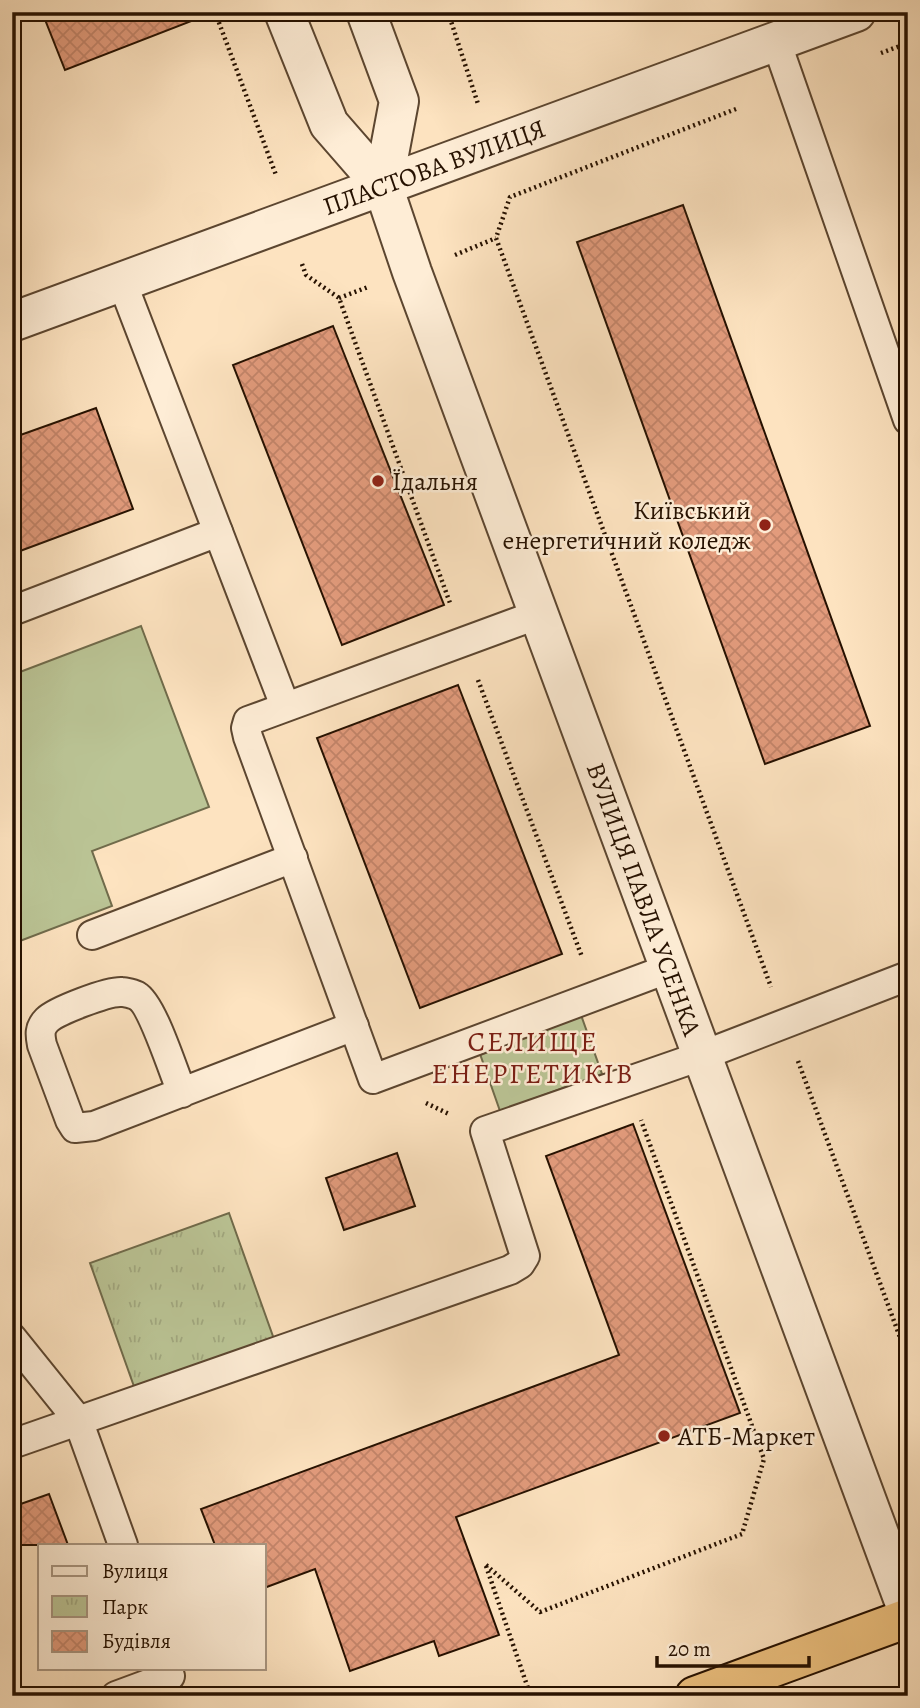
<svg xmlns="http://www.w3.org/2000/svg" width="920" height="1708" font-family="Alegreya,serif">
<defs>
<pattern id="park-tufts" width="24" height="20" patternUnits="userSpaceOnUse" patternTransform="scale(1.75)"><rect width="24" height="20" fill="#bbc596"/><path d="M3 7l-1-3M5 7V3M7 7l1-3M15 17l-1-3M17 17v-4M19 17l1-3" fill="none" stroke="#a1a880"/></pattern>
<pattern id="building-cross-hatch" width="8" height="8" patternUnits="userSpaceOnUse" patternTransform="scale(1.75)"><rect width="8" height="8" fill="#e29b7c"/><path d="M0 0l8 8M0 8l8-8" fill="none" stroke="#c28469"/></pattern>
</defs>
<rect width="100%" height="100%" fill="#fde3c0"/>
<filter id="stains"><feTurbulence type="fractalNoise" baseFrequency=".00286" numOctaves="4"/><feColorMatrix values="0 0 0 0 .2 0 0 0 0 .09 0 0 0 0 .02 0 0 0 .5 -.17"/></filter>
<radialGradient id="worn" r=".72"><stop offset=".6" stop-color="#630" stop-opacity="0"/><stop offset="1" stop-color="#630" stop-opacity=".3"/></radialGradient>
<g fill="#bbc596" stroke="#706b4b" stroke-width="2">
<path d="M 141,626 L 209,807 L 92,851 L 112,906 L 12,944 L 12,675 Z"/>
<path d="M 581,1015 L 602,1074 L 500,1111 L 479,1051 Z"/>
</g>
<path fill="url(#park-tufts)" stroke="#706b4b" stroke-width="2" d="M 229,1213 L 275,1342 L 136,1392 L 90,1263 Z"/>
<g fill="url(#building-cross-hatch)" stroke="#261100" stroke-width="2">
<path d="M 42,12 L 206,12 L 207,15 L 65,70 Z"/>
<path d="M 683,205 L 870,726 L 765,764 L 577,242 Z"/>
<path d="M 333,326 L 444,605 L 342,645 L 233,365 Z"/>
<path d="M 96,408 L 133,509 L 12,554 L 12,438 Z"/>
<path d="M 458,685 L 562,954 L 420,1008 L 317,738 Z"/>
<path d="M 633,1124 L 740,1413 L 456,1517 L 499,1635 L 439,1656 L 434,1641 L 350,1671 L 315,1569 L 264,1588 L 264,1545 L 215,1545 L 201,1509 L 619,1355 L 546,1156 Z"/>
<path d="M 397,1153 L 415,1206 L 344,1230 L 326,1178 Z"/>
<path d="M 49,1494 L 68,1545 L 12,1545 L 12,1507 Z"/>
</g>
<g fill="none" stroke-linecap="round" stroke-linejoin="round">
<g stroke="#5c4630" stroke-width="32">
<g id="lane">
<path d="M 776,41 L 908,420"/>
<path d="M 122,282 L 285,706"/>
<path d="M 12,611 L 218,532"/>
<path d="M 539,614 L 248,721 L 246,728 L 248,737 L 373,1079 L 670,968"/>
<path d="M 92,935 L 293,858"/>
<path d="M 182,1093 C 174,1073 152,1004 137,996 C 134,994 125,992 122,992 C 108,991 56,1011 47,1020 C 39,1028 40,1035 42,1045 L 70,1120 L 75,1128 L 94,1126 L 354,1026"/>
<path d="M 12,1338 L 78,1420 L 123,1545"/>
<path d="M 12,1444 L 510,1270 L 520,1264 L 525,1256 L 485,1131 L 701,1056 L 908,976"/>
<path d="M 116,1696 L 170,1676"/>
</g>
</g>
<g stroke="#5c4630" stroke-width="42">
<g id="street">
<path d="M 284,12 L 329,124 L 383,186 L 412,272 L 908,1612"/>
<path d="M 366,12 L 399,101 L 383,186"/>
<path d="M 12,322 L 856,12"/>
</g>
</g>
<g stroke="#261100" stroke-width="42">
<path id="highway" d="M 695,1696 L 908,1618"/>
</g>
<g stroke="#261100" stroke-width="4.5" stroke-dasharray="2 3.5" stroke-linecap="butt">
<path d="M 215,12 L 276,175"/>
<path d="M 448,12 L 478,104"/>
<path d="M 881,53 L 908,43"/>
<path d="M 736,109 L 510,197 L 496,238 L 771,987"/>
<path d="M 455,255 L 496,238"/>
<path d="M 302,264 L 306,275 L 339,298 L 450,603"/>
<path d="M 339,298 L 368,287"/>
<path d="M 478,680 L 582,957"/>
<path d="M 798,1061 L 908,1359"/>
<path d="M 426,1103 L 449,1114"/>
<path d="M 486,1565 L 540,1612 L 742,1534 L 764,1459 L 641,1120"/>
<path d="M 486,1566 L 530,1694"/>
</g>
<use href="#lane" stroke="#feedd6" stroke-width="28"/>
<use href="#street" stroke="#feedd6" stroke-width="38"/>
<use href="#highway" stroke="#eec280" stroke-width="38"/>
</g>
<g fill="#8f2418" stroke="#feedd6" stroke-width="2.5">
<circle cx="378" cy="481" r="7"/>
<circle cx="765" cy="525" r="7"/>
<circle cx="664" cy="1436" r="7"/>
</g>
<g text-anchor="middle" stroke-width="5" stroke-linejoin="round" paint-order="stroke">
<g font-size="26" fill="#261100" stroke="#feedd6">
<text transform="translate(434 167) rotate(-20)" y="9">ПЛАСТОВА ВУЛИЦЯ</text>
<text transform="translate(644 899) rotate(70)" y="9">ВУЛИЦЯ ПАВЛА УСЕНКА</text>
</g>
<g font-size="26" fill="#261100" stroke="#feedd6" text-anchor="start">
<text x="392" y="490">Їдальня</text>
<text x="751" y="519" text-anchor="end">Київський<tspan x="751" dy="30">енергетичний коледж</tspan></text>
<text x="678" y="1445">АТБ-Маркет</text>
</g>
<g font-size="28" letter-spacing="2" fill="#7a1f14" stroke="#feedd6">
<text x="533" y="1051">СЕЛИЩЕ<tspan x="533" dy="32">ЕНЕРГЕТИКІВ</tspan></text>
</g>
</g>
<rect width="920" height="1708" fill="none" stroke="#fde3c0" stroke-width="42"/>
<rect x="14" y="14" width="892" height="1680" fill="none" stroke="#261100" stroke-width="3.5"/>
<rect x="21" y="21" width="878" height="1666" fill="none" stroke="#261100" stroke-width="2"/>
<rect x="38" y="1544" width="228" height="126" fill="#feedd6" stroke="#a89580" stroke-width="2"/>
<rect x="52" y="1566" width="35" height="10" fill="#feedd6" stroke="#a89580" stroke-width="2"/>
<text x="102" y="1578" font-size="21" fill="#261100">Вулиця</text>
<rect x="52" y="1596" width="35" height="21" fill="url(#park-tufts)" stroke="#a89580" stroke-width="2"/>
<text x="102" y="1614" font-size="21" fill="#261100">Парк</text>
<rect x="52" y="1631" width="35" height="21" fill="url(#building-cross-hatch)" stroke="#a89580" stroke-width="2"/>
<text x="102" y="1648" font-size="21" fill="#261100">Будівля</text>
<path d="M657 1656v10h152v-10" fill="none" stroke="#261100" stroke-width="3.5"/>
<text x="668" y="1656" font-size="21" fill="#261100" stroke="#feedd6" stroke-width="5" paint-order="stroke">20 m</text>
<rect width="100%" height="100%" filter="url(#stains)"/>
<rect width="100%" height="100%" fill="url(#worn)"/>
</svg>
